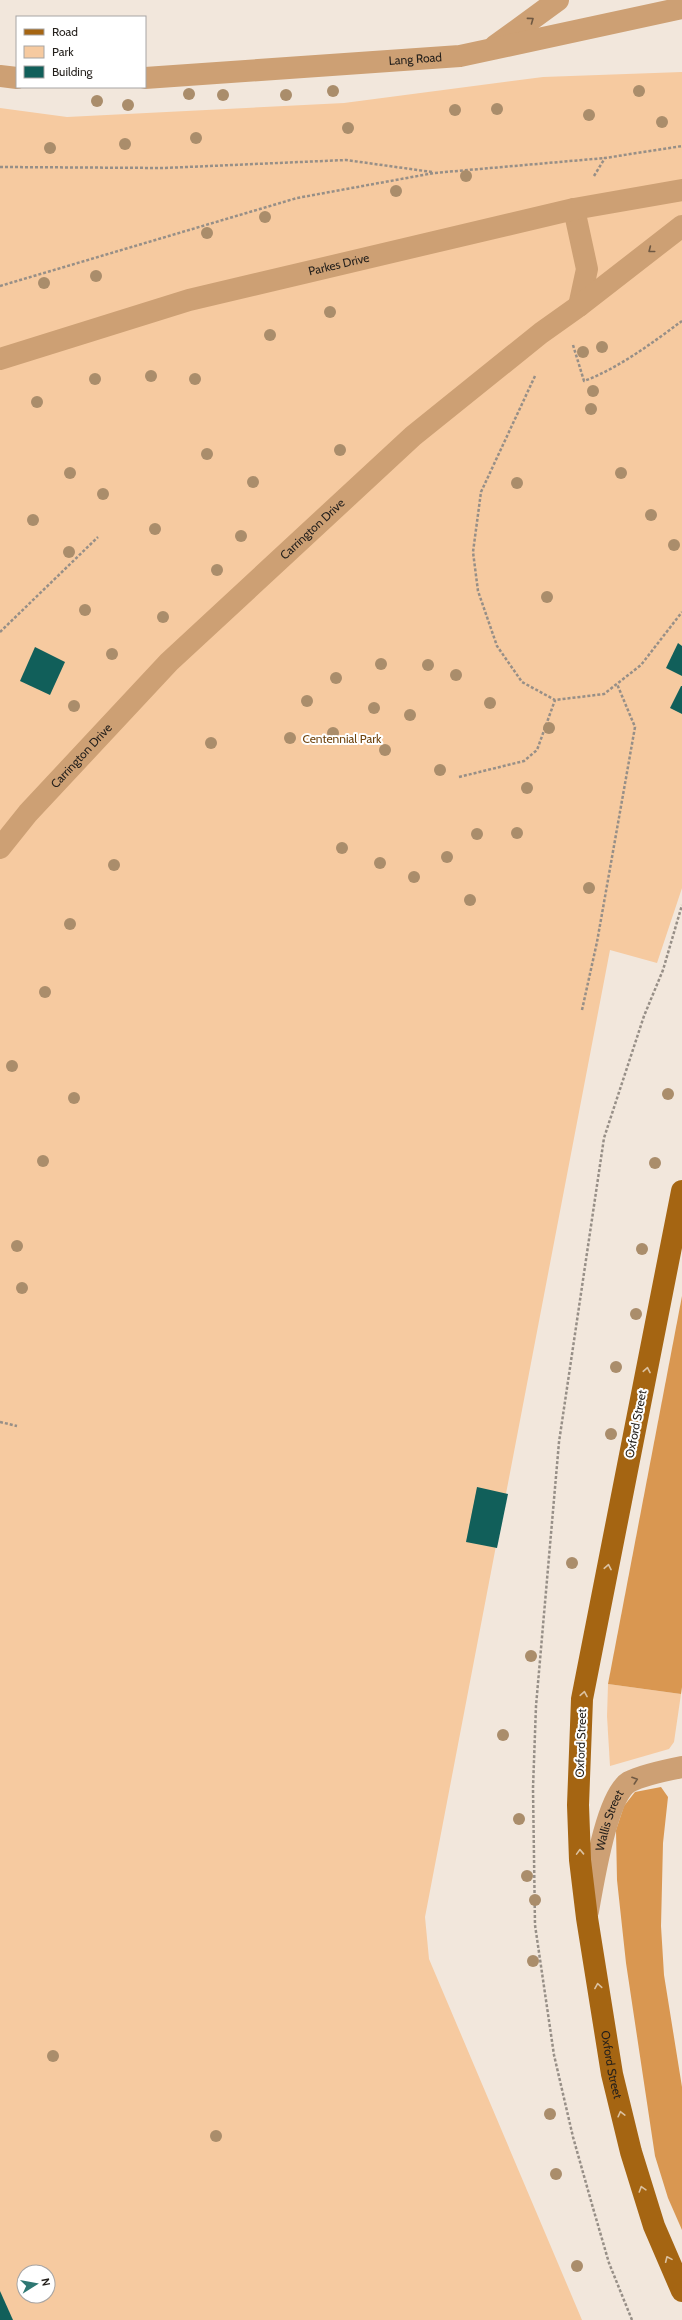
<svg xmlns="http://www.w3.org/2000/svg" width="682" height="2320" font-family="Cabin,sans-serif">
<rect width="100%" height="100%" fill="#f2e7dc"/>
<g fill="#f6caa0" fill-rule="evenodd">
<path d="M 682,72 L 682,888 L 657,963 L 610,950 L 425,1917 L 429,1959 L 582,2320 L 0,2320 L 0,108 L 67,117 L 344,103 L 543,77 ZM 24,2272 L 48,2272 L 48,2296 L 24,2296 Z"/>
<path d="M 608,1684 L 681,1694 L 674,1742 L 669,1749 L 610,1766 L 607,1716 Z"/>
</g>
<g fill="#d99751">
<path d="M 682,1296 L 682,1687 L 681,1694 L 608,1684 Z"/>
<path d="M 661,1787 L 668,1797 L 663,1843 L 661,1926 L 664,1975 L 682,2087 L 682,2230 L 668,2198 L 655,2156 L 626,1963 L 617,1880 L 616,1830 L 624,1806 L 635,1792 Z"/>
</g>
<g fill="#115f5a">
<path d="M 678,643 L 682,646 L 682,676 L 666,668 Z"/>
<path d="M 35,647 L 65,662 L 50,695 L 20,681 Z"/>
<path d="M 681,686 L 682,686 L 682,714 L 670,708 Z"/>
<path d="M 477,1487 L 508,1494 L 497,1548 L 466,1542 Z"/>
<path d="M 0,2291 L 13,2320 L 0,2320 Z"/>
</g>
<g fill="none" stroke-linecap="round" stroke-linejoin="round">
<g stroke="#978f87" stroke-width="2.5" stroke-dasharray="3 2" stroke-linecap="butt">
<path d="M 0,167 L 164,168 L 346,160 L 432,172"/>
<path d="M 594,176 L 605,158 L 682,146"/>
<path d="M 0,286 L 297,198 L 434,173 L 605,158"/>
<path d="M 573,345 L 584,381 C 619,368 652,343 682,321"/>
<path d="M 535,376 L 481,492 L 473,552 L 478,591 L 497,646 L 522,682 L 555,700 L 604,694 L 641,665 L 682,612"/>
<path d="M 0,632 L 98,537"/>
<path d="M 459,777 L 524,761 L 537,750 L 555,700"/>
<path d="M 582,1010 L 597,942 L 635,727 L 617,684"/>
<path d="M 0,1422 L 17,1426"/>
<path d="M 632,2320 L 609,2263 L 593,2208 L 573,2137 L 554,2055 L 535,1925 L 533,1788 L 536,1706 L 559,1442 L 604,1138 L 644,1016 L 663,970 L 682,905"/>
</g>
<g stroke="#cda074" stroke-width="22">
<path d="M 495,46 L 558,0"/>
<path d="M 0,76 L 17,78"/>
<path id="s1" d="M 145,78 L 460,56 L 682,8"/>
<path d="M 574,209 L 587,269 L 579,306"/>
<path id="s2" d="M 0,359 L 189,300 L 574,209 L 682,190"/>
<path id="s3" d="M 0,848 L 28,813 L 169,662 L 413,436 L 541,333 L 579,306 L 682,226"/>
<path id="s4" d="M 588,1911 C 593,1884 606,1796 629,1782 C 642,1775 667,1770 682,1767"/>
</g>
<path stroke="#a56512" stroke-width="22" id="s5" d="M 682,1191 L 582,1699 L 578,1805 L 580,1860 L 587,1918 L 612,2074 L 631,2152 L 654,2226 L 682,2291"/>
</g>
<g fill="#aa8d6b">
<circle cx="333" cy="91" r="6"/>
<circle cx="639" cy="91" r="6"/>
<circle cx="189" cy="94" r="6"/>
<circle cx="223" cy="95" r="6"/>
<circle cx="286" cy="95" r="6"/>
<circle cx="97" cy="101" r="6"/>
<circle cx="128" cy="105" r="6"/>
<circle cx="497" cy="109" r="6"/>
<circle cx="455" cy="110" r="6"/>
<circle cx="589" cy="115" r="6"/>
<circle cx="662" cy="122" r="6"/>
<circle cx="348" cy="128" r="6"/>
<circle cx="196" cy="138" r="6"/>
<circle cx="125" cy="144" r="6"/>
<circle cx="50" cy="148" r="6"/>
<circle cx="466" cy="176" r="6"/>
<circle cx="396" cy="191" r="6"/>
<circle cx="265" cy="217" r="6"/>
<circle cx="207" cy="233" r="6"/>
<circle cx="96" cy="276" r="6"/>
<circle cx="44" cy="283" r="6"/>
<circle cx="330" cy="312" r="6"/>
<circle cx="270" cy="335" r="6"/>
<circle cx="602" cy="347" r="6"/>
<circle cx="583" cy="352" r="6"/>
<circle cx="151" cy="376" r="6"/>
<circle cx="95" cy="379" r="6"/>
<circle cx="195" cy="379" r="6"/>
<circle cx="593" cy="391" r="6"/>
<circle cx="37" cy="402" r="6"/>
<circle cx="591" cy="409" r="6"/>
<circle cx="340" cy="450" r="6"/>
<circle cx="207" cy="454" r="6"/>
<circle cx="70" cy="473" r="6"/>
<circle cx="621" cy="473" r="6"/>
<circle cx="253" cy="482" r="6"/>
<circle cx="517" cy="483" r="6"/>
<circle cx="103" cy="494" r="6"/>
<circle cx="651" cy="515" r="6"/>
<circle cx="33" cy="520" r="6"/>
<circle cx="155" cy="529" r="6"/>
<circle cx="241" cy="536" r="6"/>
<circle cx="674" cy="545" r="6"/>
<circle cx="69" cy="552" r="6"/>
<circle cx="217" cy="570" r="6"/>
<circle cx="547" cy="597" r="6"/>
<circle cx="85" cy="610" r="6"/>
<circle cx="163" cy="617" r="6"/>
<circle cx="112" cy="654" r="6"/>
<circle cx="381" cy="664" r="6"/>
<circle cx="428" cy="665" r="6"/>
<circle cx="456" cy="675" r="6"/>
<circle cx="336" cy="678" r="6"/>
<circle cx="307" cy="701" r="6"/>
<circle cx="490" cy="703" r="6"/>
<circle cx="74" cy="706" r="6"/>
<circle cx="374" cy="708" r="6"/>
<circle cx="410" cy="715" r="6"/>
<circle cx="549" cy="728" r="6"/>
<circle cx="333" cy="733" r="6"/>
<circle cx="290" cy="738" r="6"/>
<circle cx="211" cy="743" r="6"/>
<circle cx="385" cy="750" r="6"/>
<circle cx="440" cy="770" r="6"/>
<circle cx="527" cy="788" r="6"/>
<circle cx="517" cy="833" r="6"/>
<circle cx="477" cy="834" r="6"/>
<circle cx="342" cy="848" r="6"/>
<circle cx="447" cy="857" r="6"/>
<circle cx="380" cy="863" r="6"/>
<circle cx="114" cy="865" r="6"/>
<circle cx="414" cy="877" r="6"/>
<circle cx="589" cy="888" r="6"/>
<circle cx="470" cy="900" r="6"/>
<circle cx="70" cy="924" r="6"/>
<circle cx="45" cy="992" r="6"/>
<circle cx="12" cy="1066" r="6"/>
<circle cx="668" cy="1094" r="6"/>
<circle cx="74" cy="1098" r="6"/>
<circle cx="43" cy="1161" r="6"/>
<circle cx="655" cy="1163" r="6"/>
<circle cx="17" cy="1246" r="6"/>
<circle cx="642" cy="1249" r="6"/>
<circle cx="22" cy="1288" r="6"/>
<circle cx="636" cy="1314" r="6"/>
<circle cx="616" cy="1367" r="6"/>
<circle cx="611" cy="1434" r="6"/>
<circle cx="572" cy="1563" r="6"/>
<circle cx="531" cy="1656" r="6"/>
<circle cx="503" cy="1735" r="6"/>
<circle cx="519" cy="1819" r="6"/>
<circle cx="527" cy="1876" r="6"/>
<circle cx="535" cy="1900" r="6"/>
<circle cx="533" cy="1961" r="6"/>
<circle cx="53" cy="2056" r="6"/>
<circle cx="550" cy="2114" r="6"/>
<circle cx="216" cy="2136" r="6"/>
<circle cx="556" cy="2174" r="6"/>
<circle cx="577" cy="2266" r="6"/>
</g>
<defs><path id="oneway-chevron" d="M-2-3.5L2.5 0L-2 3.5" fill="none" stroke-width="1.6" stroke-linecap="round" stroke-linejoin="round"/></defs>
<g stroke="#6f5943">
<use href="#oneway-chevron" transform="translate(531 20) rotate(-36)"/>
<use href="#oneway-chevron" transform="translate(651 250) rotate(142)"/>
<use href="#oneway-chevron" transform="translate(635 1780) rotate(-19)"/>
</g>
<g stroke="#dbc1a0">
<use href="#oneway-chevron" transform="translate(647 1370) rotate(-79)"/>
<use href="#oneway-chevron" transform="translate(608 1567) rotate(-79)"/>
<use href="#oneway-chevron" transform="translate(584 1694) rotate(-80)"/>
<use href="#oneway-chevron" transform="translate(580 1852) rotate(-92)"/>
<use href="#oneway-chevron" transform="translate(598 1986) rotate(-99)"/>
<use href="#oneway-chevron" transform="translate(621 2114) rotate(-104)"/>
<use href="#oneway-chevron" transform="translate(642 2189) rotate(-107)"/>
<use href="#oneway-chevron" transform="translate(668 2259) rotate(-114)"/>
</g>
<g text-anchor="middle" stroke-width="4" stroke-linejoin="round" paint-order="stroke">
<g font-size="12" fill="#231f1b" stroke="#fff">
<text dy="4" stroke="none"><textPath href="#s1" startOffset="271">Lang Road</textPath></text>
<text dy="4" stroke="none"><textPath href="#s2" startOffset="352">Parkes Drive</textPath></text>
<text dy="4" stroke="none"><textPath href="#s3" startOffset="447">Carrington Drive</textPath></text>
<text dy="4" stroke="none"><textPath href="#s3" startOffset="123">Carrington Drive</textPath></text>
<text transform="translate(636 1424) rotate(-79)" y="4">Oxford Street</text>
<text transform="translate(581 1743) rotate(-88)" y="4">Oxford Street</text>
<text dy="4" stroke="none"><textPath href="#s4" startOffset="93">Wallis Street</textPath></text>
<text dy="4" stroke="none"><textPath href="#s5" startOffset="886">Oxford Street</textPath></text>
</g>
<g font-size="12" fill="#70440e" stroke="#fff">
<text x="342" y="743">Centennial Park</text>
</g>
</g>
<rect x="16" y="16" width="130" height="72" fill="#ffffff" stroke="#a7a5a4"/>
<rect x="24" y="29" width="20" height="6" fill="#a56512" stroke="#a7a5a4"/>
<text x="52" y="36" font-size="12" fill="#231f1b">Road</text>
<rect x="24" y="46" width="20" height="12" fill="#f6caa0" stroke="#a7a5a4"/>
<text x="52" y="56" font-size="12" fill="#231f1b">Park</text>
<rect x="24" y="66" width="20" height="12" fill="#115f5a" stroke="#a7a5a4"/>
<text x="52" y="76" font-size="12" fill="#231f1b">Building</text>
<g transform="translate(36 2284) rotate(79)"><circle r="19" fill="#ffffff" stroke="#a7a5a4"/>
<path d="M0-3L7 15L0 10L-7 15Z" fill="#2e7772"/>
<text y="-6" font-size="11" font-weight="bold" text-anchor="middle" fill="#231f1b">N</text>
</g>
</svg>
